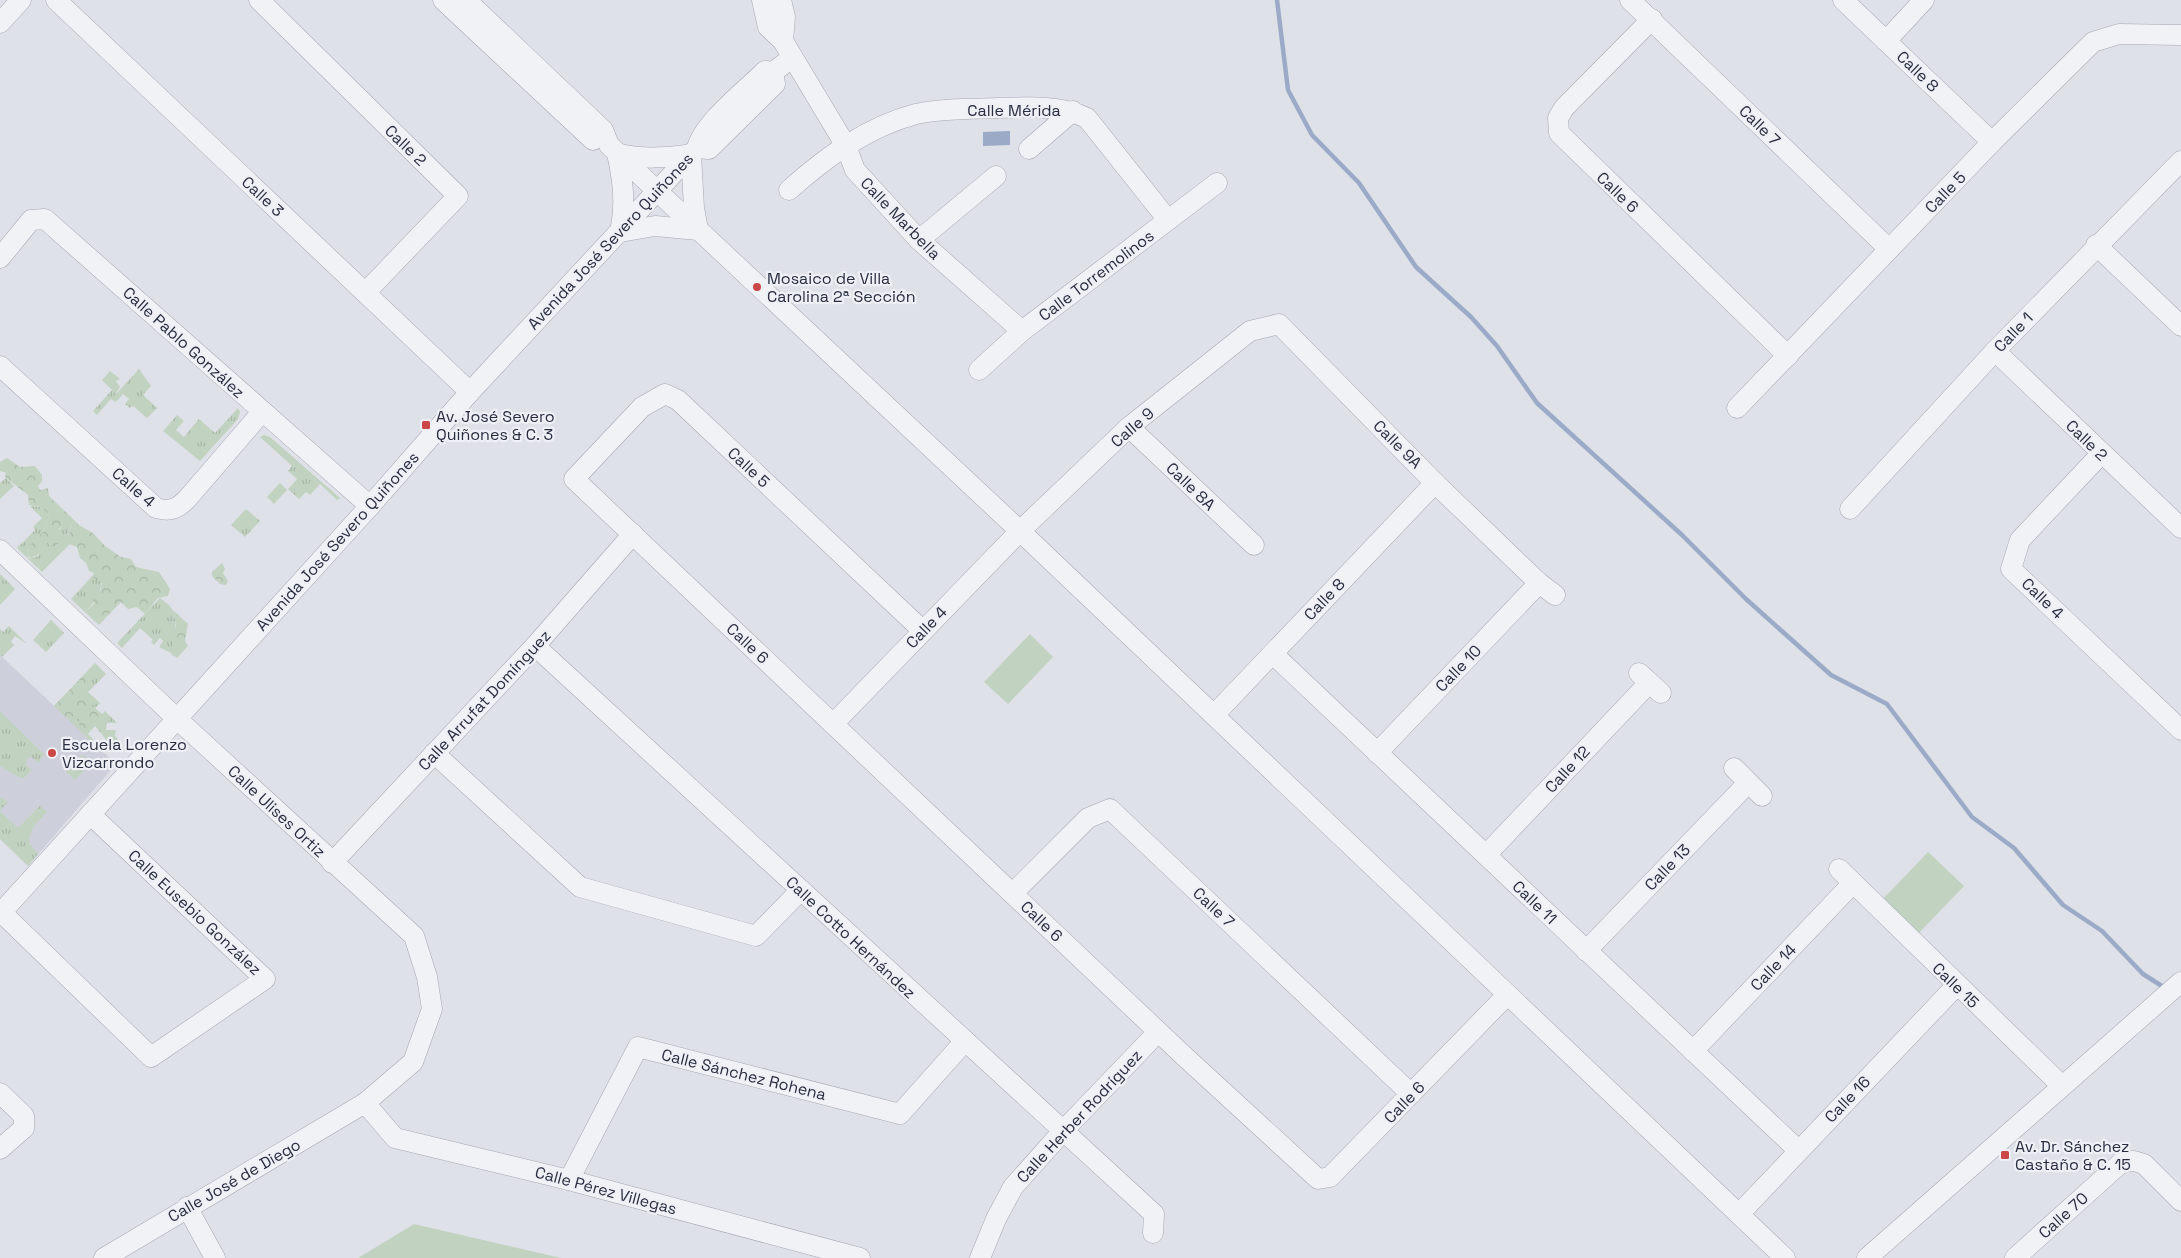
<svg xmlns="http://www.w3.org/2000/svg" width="2181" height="1258" font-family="'Space Grotesk',sans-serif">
<defs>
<pattern id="grass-tufts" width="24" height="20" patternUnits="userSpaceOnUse" patternTransform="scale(1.25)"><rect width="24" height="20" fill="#c2d2c0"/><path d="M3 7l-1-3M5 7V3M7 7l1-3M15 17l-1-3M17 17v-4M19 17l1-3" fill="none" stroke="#a7b5a6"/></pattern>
<pattern id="forest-crowns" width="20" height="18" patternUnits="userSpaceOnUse" patternTransform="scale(1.25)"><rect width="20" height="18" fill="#c2d2c0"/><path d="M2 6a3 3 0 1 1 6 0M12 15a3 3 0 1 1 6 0" fill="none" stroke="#a7b5a6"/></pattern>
</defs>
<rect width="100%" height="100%" fill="#dfe1e8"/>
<path fill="#cdd0da" d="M 0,655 L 116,764 L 28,866 L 0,839 Z"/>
<g fill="url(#grass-tufts)">
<path d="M 139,369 L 151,386 L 143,395 L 157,408 L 147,418 L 133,406 L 130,408 L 125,404 L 129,399 L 123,394 L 116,402 L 111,399 L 97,415 L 93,411 L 112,390 L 102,380 L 110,371 L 120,379 L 116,381 L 120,387 L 114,396 Z"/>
<path d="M 238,408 L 240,412 L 238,419 L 200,461 L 163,431 L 177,415 L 184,421 L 176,430 L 184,437 L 199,419 L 215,433 Z"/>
<path d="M 264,435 L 270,437 L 340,498 L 337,500 L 320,484 L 310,495 L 306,492 L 299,499 L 288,489 L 297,479 L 288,471 L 292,466 L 260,437 Z"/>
<path d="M 6,478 L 14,486 L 0,499 L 0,483 Z"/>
<path d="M 280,483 L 287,490 L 274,504 L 267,497 Z"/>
<path d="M 30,506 L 40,507 L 49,514 L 44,531 L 27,550 L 28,558 C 40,560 42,549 47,542 L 51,546 L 68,514 L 80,526 L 72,525 L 68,534 L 70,544 L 42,572 L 17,548 L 35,530 L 33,527 L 42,518 Z"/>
<path d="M 246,509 L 260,521 L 245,537 L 231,525 Z"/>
<path d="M 0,574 L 15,589 L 0,605 Z"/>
<path d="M 93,575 L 102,582 C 100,594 93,604 85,612 L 71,599 Z"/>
<path d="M 160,598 C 164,601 170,605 172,609 C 179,622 173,642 173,657 L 171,653 L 159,647 L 163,641 L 160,638 L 154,645 L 151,642 L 153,640 L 140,628 L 122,648 L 117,643 Z"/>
<path d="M 51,620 L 64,633 L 46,652 L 33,640 Z"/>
<path d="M 9,626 L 27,644 L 15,636 L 11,642 L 21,651 L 14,645 L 2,657 L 0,655 L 0,629 L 3,632 Z"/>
<path d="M 95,663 L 106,674 L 88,692 L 100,703 L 95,708 L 102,714 L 105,711 L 117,723 L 107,723 L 106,730 L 116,730 L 115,736 L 120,741 L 113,748 L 95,726 L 88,734 L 94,740 L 92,742 L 54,706 Z"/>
<path d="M 0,711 L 44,754 L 39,763 L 31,757 L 27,758 L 26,765 L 32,770 L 24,778 L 20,778 L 0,766 Z"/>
<path d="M 82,755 L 91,763 L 75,780 L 66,772 Z"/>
<path d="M 0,797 L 8,802 L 0,811 L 16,826 L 19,827 L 40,806 L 47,812 L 34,826 L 29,837 L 30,844 L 38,854 L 28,866 L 0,839 Z"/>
</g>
<g fill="url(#forest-crowns)">
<path d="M 7,458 L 20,467 L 35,466 L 42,475 L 42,481 L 38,486 L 40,490 L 48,488 L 49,496 L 68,514 L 67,520 L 59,529 L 64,537 L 61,543 L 51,546 L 47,542 L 41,553 L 32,558 L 27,556 L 28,547 L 44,531 L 49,514 L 40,507 L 29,505 L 28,495 L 5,477 L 6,473 L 0,471 L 0,462 Z"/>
<path d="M 77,524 L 93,533 L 105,546 L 121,557 L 131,559 L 136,567 L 159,572 L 170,589 L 168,596 L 158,598 L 145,614 L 137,607 L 128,609 L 121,602 L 99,625 L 85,612 L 94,604 L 93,600 L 101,589 L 102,583 L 93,577 L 94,573 L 89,571 L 86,563 L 80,558 L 77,547 L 69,544 L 67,539 L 72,525 Z"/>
<path d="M 222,563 L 225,569 L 223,573 L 228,581 L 226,585 L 220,584 L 212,576 L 212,572 Z"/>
<path d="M 173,610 L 188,624 L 185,641 L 188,646 L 177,658 L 173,655 L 173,639 L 176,625 Z"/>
<path d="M 83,676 L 90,678 L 91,686 L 83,690 L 88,698 L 90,706 L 95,707 L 96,711 L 105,715 L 109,719 L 108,723 L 94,724 L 94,727 L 86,735 L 80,729 L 79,719 L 69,720 L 54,706 Z"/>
</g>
<g fill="#c2d2c0">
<path d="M 1030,634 L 1053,657 L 1008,704 L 984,682 Z"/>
<path d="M 1928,852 L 1964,886 L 1919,933 L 1883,899 Z"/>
<path d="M 414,1224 L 561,1258 L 358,1258 Z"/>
</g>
<path fill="#9aaac7" d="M 1010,131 L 1010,145 L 983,146 L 983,132 Z"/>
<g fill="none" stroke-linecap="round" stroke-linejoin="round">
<path stroke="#9aaac7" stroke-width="4.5" d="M 1277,0 L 1288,90 L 1312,135 L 1359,183 L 1416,267 L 1471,317 L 1497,346 L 1537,403 L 1682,535 L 1746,599 L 1831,675 L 1887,704 L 1972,817 L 2014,848 L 2063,905 L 2102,931 L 2143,974 L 2165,988"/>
<g stroke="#a4a7b2" stroke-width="21">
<g id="minor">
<path d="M 56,0 L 470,392"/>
<path d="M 259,0 L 458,196 L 366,292"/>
<path d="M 443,0 L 593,140"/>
<path d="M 466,0 L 603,130 L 609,145 L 657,191 L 1020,531 L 1785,1258"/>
<path d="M 762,0 L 768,27 L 783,41 L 846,146 L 855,170 L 919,240 L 1022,331"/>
<path d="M 781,0 L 785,17 L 783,41"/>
<path d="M 1630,0 L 1889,249"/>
<path d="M 1843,0 L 1992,142"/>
<path d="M 1652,19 L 1564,108 L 1558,118 L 1559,133 L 1788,356"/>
<path d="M 0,23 L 21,0"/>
<path d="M 1886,41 L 1924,0"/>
<path d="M 697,148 L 709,149 L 775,84 L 773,72"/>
<path d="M 1029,149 L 1073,111"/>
<path d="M 617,153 C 641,160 666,158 691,154 L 694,208 L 698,230 L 655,226 L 620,232 C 626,204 623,181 617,153 Z"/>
<path d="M 789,190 C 826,157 867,127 916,114 C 943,108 973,109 1000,108 C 1028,107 1061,105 1087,118 L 1168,220"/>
<path d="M 919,240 L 996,176"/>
<path d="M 2096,245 L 2181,326"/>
<path d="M 0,258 L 31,220 L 45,219 L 370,506"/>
<path d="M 1995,351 L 2181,528"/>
<path d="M 0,366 L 156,508 C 170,512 177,509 187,499 L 262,412"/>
<path d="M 979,370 L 1022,331 L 1217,183"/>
<path d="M 1737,408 L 1992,142 L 2093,42 L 2119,34 L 2181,35"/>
<path d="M 1129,427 L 1254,545"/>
<path d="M 2101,454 L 2020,540 L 2011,569 L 2181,730"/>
<path d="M 1850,509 L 1995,351 L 2181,161"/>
<path d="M 0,550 L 176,718 L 414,936 L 427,977 L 432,1009 L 413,1062 L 365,1103 L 104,1258"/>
<path d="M 922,630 L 678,400 L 665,394 L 642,407 L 574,479 L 1184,1056 L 1318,1179 L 1330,1177 L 1507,995"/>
<path d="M 535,646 L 1154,1214 L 1153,1233"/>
<path d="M 1273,654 L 1798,1150"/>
<path d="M 1639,673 L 1661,693"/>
<path d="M 1214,715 L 1435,483"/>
<path d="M 833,724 L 1020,531 L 1129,427 L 1250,331 L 1279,324 L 1435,483 L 1539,583 L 1555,595"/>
<path d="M 434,753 L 580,887 L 756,936 L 801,890"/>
<path d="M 1377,753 L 1539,583"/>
<path d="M 1734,768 L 1762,796"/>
<path d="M 1486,855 L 1649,683"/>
<path d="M 332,863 L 535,646 L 633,534"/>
<path d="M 1839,869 L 2061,1085"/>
<path d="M 1013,893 L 1088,818 L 1110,809 L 1411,1094"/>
<path d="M 1,912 L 151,1057 L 265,979 L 90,814"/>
<path d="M 0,914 L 370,506 L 470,392 L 697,148 C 704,122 745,91 765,71 L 773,72 L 792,58"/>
<path d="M 1586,951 L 1748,783"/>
<path d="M 1693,1051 L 1853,883"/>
<path d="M 0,1093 L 24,1116 L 24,1128 L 0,1149"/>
<path d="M 365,1103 L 395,1138 L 569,1180 L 860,1258"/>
<path d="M 569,1180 L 638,1047 L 900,1114 L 965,1041"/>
<path d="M 187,1207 L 215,1258"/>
<path d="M 1739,1214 L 1957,985"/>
<path d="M 980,1258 L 996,1219 L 1013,1187 L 1063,1131 L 1158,1032"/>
<path d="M 1867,1258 L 2181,982"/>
<path d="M 2015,1258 L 2123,1161 L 2134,1161 L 2144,1164 L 2181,1201"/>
</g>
</g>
<use href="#minor" stroke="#f1f2f6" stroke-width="20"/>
</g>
<g fill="#cb4646" stroke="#eef0f5" stroke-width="2">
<circle cx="757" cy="287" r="5"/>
<rect x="421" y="420" width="10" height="10" rx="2.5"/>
<circle cx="52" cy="753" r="5"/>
<rect x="2000" y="1150" width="10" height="10" rx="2.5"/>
</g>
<g text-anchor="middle" stroke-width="4.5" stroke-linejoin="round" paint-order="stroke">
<g font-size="16" fill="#282d3f" stroke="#eef0f5">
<text transform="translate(1918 71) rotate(44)" y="6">Calle 8</text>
<text x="1014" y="116">Calle Mérida</text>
<text transform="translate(1760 125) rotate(44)" y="6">Calle 7</text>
<text transform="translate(406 145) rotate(44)" y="6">Calle 2</text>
<text transform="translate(1618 192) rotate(44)" y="6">Calle 6</text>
<text transform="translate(1945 192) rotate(-46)" y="6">Calle 5</text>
<text transform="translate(263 196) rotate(43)" y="6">Calle 3</text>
<text transform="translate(901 218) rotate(46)" y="6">Calle Marbella</text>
<text transform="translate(610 241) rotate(-47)" y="6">Avenida José Severo Quiñones</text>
<text transform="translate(1096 275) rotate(-37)" y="6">Calle Torremolinos</text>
<text transform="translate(2013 332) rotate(-46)" y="6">Calle 1</text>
<text transform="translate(184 342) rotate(42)" y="6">Calle Pablo González</text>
<text transform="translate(1132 427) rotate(-41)" y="6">Calle 9</text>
<text transform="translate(2087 440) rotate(44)" y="6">Calle 2</text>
<text transform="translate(1398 444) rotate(45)" y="6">Calle 9A</text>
<text transform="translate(749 467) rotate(43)" y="6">Calle 5</text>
<text transform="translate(1191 486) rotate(44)" y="6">Calle 8A</text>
<text transform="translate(134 487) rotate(41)" y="6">Calle 4</text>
<text transform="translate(337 541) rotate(-48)" y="6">Avenida José Severo Quiñones</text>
<text transform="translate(2043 598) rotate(44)" y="6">Calle 4</text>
<text transform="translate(1324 599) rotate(-46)" y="6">Calle 8</text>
<text transform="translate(926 627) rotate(-46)" y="6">Calle 4</text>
<text transform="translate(748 643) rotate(43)" y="6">Calle 6</text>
<text transform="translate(1458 668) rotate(-46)" y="6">Calle 10</text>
<text transform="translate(484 700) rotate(-47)" y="6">Calle Arrufat Domínguez</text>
<text transform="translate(1567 769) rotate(-47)" y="6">Calle 12</text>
<text transform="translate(277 811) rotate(43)" y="6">Calle Ulises Ortiz</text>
<text transform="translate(1667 867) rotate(-46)" y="6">Calle 13</text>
<text transform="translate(1535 902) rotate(44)" y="6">Calle 11</text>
<text transform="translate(1214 907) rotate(43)" y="6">Calle 7</text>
<text transform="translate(195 912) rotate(43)" y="6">Calle Eusebio González</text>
<text transform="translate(1042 921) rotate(44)" y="6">Calle 6</text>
<text transform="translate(851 937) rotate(43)" y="6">Calle Cotto Hernández</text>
<text transform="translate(1773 967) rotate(-46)" y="6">Calle 14</text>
<text transform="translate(1956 985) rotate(44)" y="6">Calle 15</text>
<text transform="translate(744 1074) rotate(14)" y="6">Calle Sánchez Rohena</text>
<text transform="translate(1847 1099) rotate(-46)" y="6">Calle 16</text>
<text transform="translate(1404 1102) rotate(-46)" y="6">Calle 6</text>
<text transform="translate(1079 1116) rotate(-47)" y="6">Calle Herber Rodríguez</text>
<text transform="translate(234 1180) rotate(-30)" y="6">Calle José de Diego</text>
<text transform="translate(606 1190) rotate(15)" y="6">Calle Pérez Villegas</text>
<text transform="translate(2063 1215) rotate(-42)" y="6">Calle 70</text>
</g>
<g font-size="16" fill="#282d3f" stroke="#eef0f5" text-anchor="start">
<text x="767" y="284">Mosaico de Villa<tspan x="767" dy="18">Carolina 2ª Sección</tspan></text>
<text x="436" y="422">Av. José Severo<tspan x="436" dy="18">Quiñones &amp; C. 3</tspan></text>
<text x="62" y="750">Escuela Lorenzo<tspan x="62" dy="18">Vizcarrondo</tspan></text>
<text x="2015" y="1152">Av. Dr. Sánchez<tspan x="2015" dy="18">Castaño &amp; C. 15</tspan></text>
</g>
</g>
</svg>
